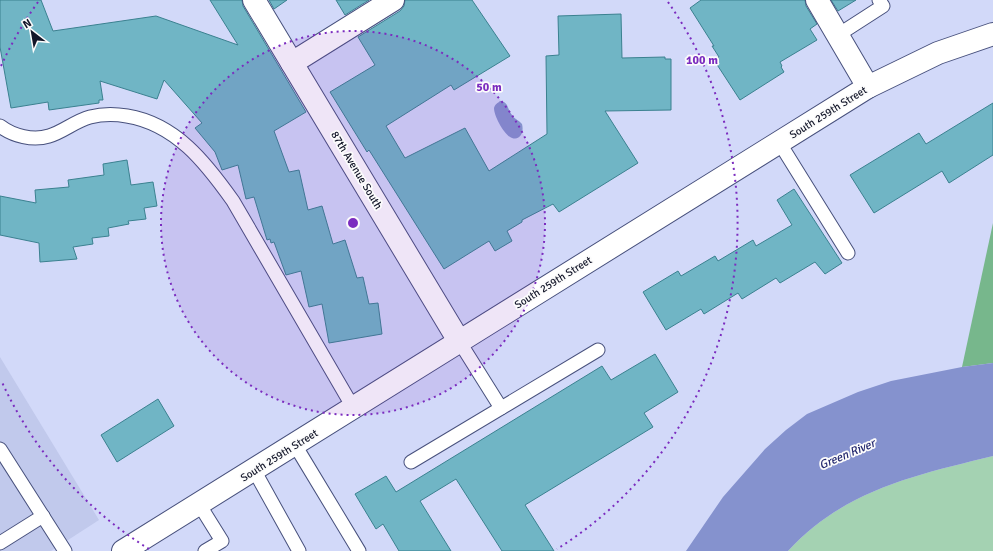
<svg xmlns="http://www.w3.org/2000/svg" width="993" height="551" font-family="Signika,sans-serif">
<rect width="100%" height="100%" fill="#d2d9f9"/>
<path fill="#c1c9ec" d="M 0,357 L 99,520 L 51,551 L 0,551 Z"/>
<path fill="#a4d2b2" d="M 993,456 L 993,551 L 788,551 C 844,490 916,475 993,456 Z"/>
<path fill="#77b78c" d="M 993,223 L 993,363 L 962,367 Z"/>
<g fill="#8592ce">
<path d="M 500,101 C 509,102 507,109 512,115 C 514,119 519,120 522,124 C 524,131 521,141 512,138 C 504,135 494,116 494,108 C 495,104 498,103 500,101 Z"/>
<path d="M 993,363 L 993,456 C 916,475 844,490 788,551 L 686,551 L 723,497 L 765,449 L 786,430 L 807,414 L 858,392 L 891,381 L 962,367 Z"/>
</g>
<g fill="#70b5c5" stroke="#3b8190">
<path d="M 0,0 L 41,0 L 53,31 L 156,16 L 238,45 L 210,0 L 242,0 L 243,6 L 306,112 L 274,131 L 289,172 L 299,170 L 308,210 L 322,206 L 333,244 L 345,240 L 357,278 L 363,277 L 369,304 L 378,303 L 382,334 L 329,343 L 322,304 L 309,307 L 301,271 L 286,275 L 274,242 L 271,243 L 270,239 L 267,240 L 254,197 L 246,199 L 238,165 L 222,170 L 215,152 L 195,128 L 202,123 L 164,80 L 157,99 L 100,81 L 103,100 L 99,100 L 99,103 L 49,110 L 48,102 L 11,108 L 0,47 Z"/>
<path d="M 269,0 L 287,0 L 274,9 Z"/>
<path d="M 336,0 L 369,0 L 345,15 Z"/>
<path d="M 405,0 L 472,0 L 510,56 L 454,90 L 451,85 L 386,126 L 405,158 L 465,128 L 489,171 L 547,134 L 546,56 L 559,55 L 558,16 L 621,14 L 622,58 L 665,57 L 665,59 L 671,59 L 671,110 L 605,111 L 638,163 L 559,212 L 553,204 L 522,220 L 522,222 L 507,231 L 512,241 L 495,251 L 489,241 L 444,269 L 369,150 L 367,152 L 330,92 L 375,65 L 358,37 L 400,11 L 404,6 Z"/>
<path d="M 701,0 L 805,0 L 806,6 L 817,24 L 810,29 L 817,40 L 780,62 L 782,66 L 781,67 L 784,72 L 740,100 L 714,60 L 719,57 L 712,46 L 714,46 L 690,8 Z"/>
<path d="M 831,0 L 856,0 L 838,11 Z"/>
<path d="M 993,103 L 993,155 L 949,183 L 942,171 L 874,213 L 850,175 L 919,133 L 926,144 Z"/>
<path d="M 127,160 L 131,185 L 153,182 L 157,206 L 144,208 L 146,219 L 128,221 L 129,224 L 108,228 L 109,236 L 92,238 L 93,244 L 73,247 L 77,259 L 40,262 L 39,243 L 0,235 L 0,196 L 36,203 L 35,190 L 69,187 L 68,180 L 104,175 L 103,164 Z"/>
<path d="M 794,189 L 842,263 L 825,274 L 815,262 L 780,283 L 776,278 L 742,299 L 738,293 L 704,314 L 701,309 L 666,330 L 643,292 L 678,271 L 681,276 L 715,256 L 718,261 L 753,240 L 756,246 L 792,225 L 777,200 Z"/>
<path d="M 655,354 L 678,392 L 644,413 L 653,427 L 525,505 L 554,551 L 502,551 L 456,479 L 420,501 L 451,551 L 399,551 L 383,524 L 376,529 L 355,494 L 386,476 L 396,492 L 602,366 L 611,380 Z"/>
<path d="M 158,399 L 174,426 L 117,462 L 101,435 Z"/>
</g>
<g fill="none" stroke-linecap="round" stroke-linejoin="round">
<g stroke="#48517d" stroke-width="15">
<g id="service">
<path d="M 838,35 L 883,6 L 879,0"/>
<path d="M 0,126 C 13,136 33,141 49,136 C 63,132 75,121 90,117 C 102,114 115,114 127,116 C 176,124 206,163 233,201 L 354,409"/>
<path d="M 779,142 L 848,253"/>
<path d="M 459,341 L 501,408"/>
<path d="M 295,445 L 359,551"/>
<path d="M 0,449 L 65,551"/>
<path d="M 411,462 L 598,350"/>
<path d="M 254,470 L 299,551"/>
<path d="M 199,504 L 222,541 L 205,551"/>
<path d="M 0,543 L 43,516"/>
</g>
</g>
<g stroke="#48517d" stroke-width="24">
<g id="minor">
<path d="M 254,0 L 459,341"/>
<path d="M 817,0 L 868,87"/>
<path d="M 292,63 L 393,0"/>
</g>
</g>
<g stroke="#48517d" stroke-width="24">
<path id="tertiary" d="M 123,551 C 371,397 619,242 868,87 L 938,53 L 993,34"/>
</g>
<use href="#service" stroke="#fff" stroke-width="13"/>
<use href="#minor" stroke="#fff" stroke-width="22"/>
<use href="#tertiary" stroke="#fff" stroke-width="22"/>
</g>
<circle cx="353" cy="223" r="192" fill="#7b2cbf" fill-opacity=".12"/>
<g fill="none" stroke="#7b2cbf" stroke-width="2" stroke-dasharray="2 4">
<circle cx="353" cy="223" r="192"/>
<path d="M149 549A385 385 0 0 1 1 380M1 66A385 385 0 0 1 38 2M668 2A385 385 0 0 1 557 549"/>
</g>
<g text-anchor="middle" stroke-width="3.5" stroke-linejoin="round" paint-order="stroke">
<g font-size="11" fill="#121528" stroke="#fcfcfc">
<text transform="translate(828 112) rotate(-32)" y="4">South 259th Street</text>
<text transform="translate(357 170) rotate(59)" y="4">87th Avenue South</text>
<text transform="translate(553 282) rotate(-32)" y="4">South 259th Street</text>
<text transform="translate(279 455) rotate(-32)" y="4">South 259th Street</text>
</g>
<g font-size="12" font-style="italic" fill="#22276e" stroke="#fcfcfc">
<text transform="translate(847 454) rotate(-23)" y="4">Green River</text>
</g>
</g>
<circle cx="353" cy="223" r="6" fill="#7b2cbf" stroke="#fcfcfc" stroke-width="2"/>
<g font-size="12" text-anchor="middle" font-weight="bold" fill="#7b2cbf" stroke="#fcfcfc" stroke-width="3.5" stroke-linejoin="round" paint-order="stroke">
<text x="702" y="64">100 m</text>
<text x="489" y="91">50 m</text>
</g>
<g transform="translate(32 32) rotate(329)" stroke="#fcfcfc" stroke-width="3" paint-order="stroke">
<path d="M0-3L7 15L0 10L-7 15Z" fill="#121528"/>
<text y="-6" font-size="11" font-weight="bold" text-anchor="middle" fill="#121528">N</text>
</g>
</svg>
